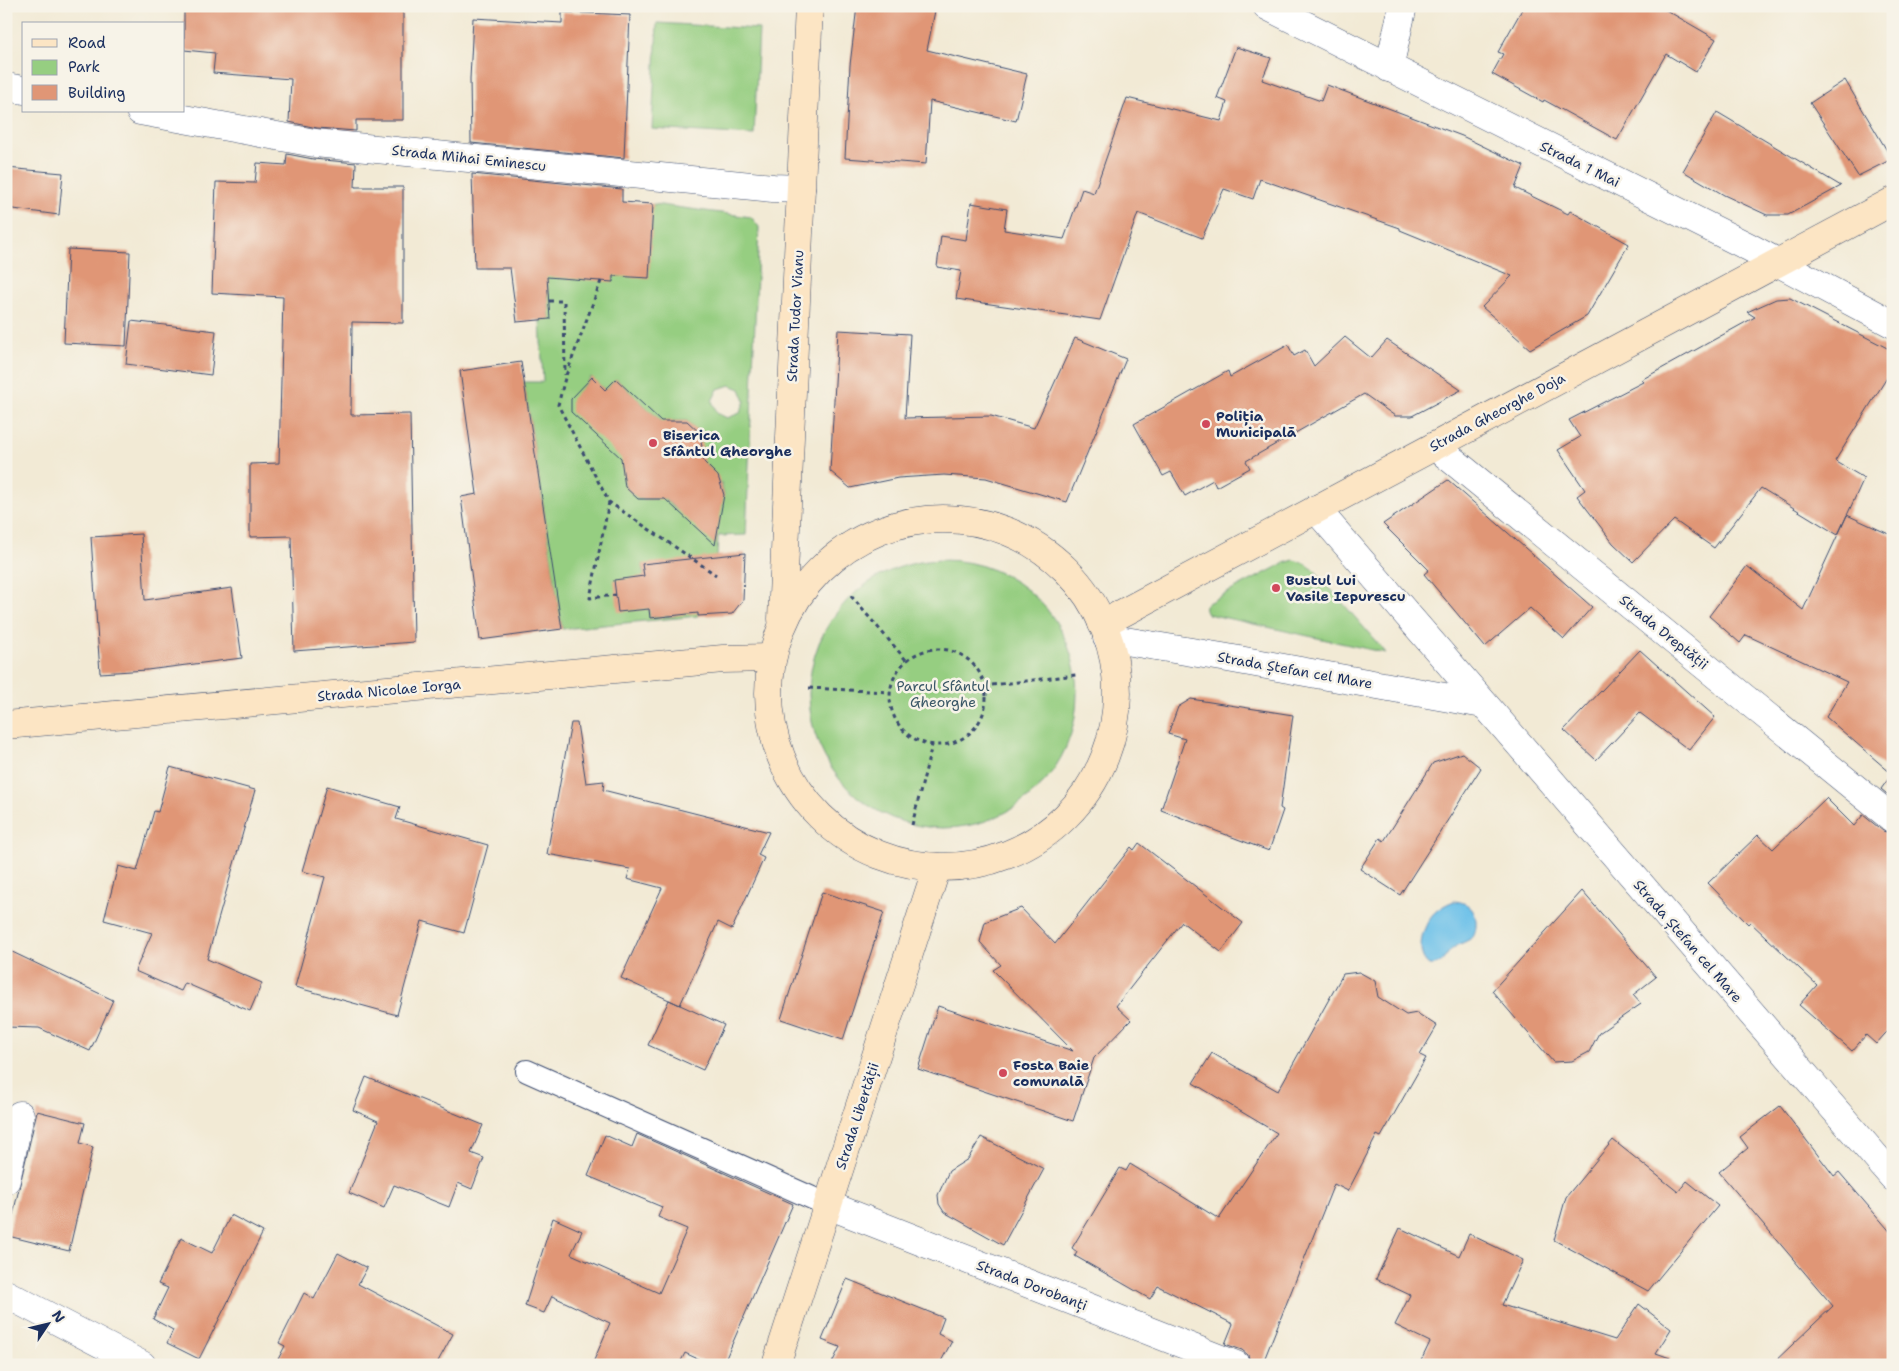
<svg xmlns="http://www.w3.org/2000/svg" width="1899" height="1371" font-family="'Shantell Sans',sans-serif">
<rect width="100%" height="100%" fill="#f7f3e8"/>
<filter id="ink" filterUnits="userSpaceOnUse"><feTurbulence type="fractalNoise" baseFrequency=".02" numOctaves="2"/><feDisplacementMap in="SourceGraphic" scale="10" xChannelSelector="R" yChannelSelector="G"/><feConvolveMatrix kernelMatrix="1 2 1 2 8 2 1 2 1" color-interpolation-filters="sRGB"/></filter>
<filter id="wash" filterUnits="userSpaceOnUse"><feTurbulence type="fractalNoise" baseFrequency=".0096" numOctaves="4" result="noise"/><feDisplacementMap in="SourceGraphic" scale="20" xChannelSelector="R" yChannelSelector="G"/><feGaussianBlur stdDeviation="1.12" result="paint"/><feColorMatrix in="noise" values="0 0 0 0 0 0 0 0 0 0 0 0 0 0 0 0 0 1.4 0 .05"/><feComposite in="paint" operator="in"/></filter>
<g filter="url(#wash)">
<rect width="100%" height="100%" fill="#f2ead5"/>
<g fill="#96ce81" stroke="#587e70" fill-rule="evenodd">
<path d="M 657,23 L 759,29 L 754,135 L 652,129 Z"/>
<path d="M 534,196 L 613,281 L 613,276 L 653,204 L 751,217 L 759,227 L 746,535 L 718,536 L 716,583 L 697,583 L 698,616 L 562,629 L 524,382 L 543,382 L 540,320 L 550,319 L 548,289 ZM 591,377 L 605,390 L 616,379 L 664,424 L 667,421 L 687,421 L 700,433 L 699,457 L 714,472 L 711,475 L 721,483 L 724,495 L 680,508 L 677,510 L 661,496 L 658,499 L 638,499 L 625,487 L 623,468 L 627,463 L 576,395 ZM 730,385 L 740,389 L 745,401 L 740,413 L 727,418 L 717,413 L 712,401 L 718,389 ZM 642,564 L 675,615 L 675,616 L 650,618 Z"/>
<circle cx="943" cy="694" r="134"/>
<path d="M 1294,560 L 1306,564 L 1315,571 L 1386,653 L 1208,614 C 1204,611 1204,608 1206,604 L 1284,563 Z"/>
</g>
<path fill="#6dc1e9" stroke="#4478a4" d="M 1454,901 C 1469,902 1477,911 1476,926 C 1476,929 1475,934 1473,937 C 1467,942 1458,944 1452,949 C 1444,956 1443,967 1429,965 C 1414,954 1423,926 1433,914 C 1439,908 1446,904 1454,901 Z"/>
<g id="blocks">
<g fill="#e09676">
<path d="M 184,6 L 403,6 L 403,120 L 356,120 L 356,131 L 317,128 L 289,122 L 291,79 L 213,73 L 215,53 L 184,50 Z"/>
<path d="M 857,6 L 936,6 L 927,50 L 1027,74 L 1016,121 L 930,101 L 926,164 L 845,158 L 850,65 Z"/>
<path d="M 1524,6 L 1659,6 L 1716,39 L 1696,72 L 1666,54 L 1617,140 L 1544,100 L 1543,102 L 1492,74 L 1503,54 L 1498,52 Z"/>
<path d="M 562,12 L 630,15 L 624,158 L 471,143 L 470,79 L 473,18 L 562,23 Z"/>
<path d="M 1236,47 L 1271,58 L 1262,80 L 1321,101 L 1327,85 L 1462,136 L 1524,166 L 1515,188 L 1568,214 L 1570,211 L 1629,244 L 1587,316 L 1530,349 L 1482,307 L 1512,276 L 1400,230 L 1400,228 L 1260,179 L 1253,199 L 1224,189 L 1202,238 L 1138,213 L 1100,320 L 956,299 L 961,271 L 937,267 L 941,236 L 966,240 L 971,203 L 1007,209 L 1004,230 L 1064,239 L 1082,189 L 1094,193 L 1127,98 L 1221,121 L 1227,102 L 1217,98 Z"/>
<path d="M 1845,80 L 1892,159 L 1858,176 L 1810,103 Z"/>
<path d="M 1717,112 L 1841,186 L 1788,215 L 1767,215 L 1724,195 L 1683,171 Z"/>
<path d="M 287,154 L 313,159 L 356,163 L 355,187 L 403,187 L 403,323 L 352,322 L 351,415 L 410,414 L 414,642 L 294,651 L 291,536 L 250,537 L 250,464 L 279,463 L 283,297 L 212,293 L 216,182 L 255,183 L 257,163 L 286,165 Z"/>
<path d="M 6,168 L 63,173 L 59,215 L 6,208 Z"/>
<path d="M 472,174 L 622,189 L 622,202 L 653,204 L 649,278 L 613,276 L 613,282 L 547,277 L 550,319 L 517,322 L 510,268 L 475,268 Z"/>
<path d="M 68,249 L 130,252 L 126,346 L 64,343 Z"/>
<path d="M 1790,298 L 1893,351 L 1893,368 L 1835,461 L 1864,478 L 1838,535 L 1761,488 L 1714,548 L 1674,520 L 1633,562 L 1613,543 L 1577,496 L 1585,490 L 1558,450 L 1580,437 L 1569,420 L 1643,382 L 1641,380 L 1755,317 L 1747,312 L 1776,299 Z"/>
<path d="M 131,321 L 216,331 L 211,375 L 126,364 Z"/>
<path d="M 838,330 L 910,334 L 905,418 L 991,416 L 1034,428 L 1075,338 L 1126,359 L 1067,502 L 986,478 L 944,475 L 898,478 L 850,488 L 830,471 Z"/>
<path d="M 1345,337 L 1371,358 L 1387,340 L 1461,390 L 1412,416 L 1395,416 L 1364,394 L 1246,461 L 1250,468 L 1216,487 L 1213,480 L 1185,496 L 1171,472 L 1163,476 L 1134,424 L 1228,371 L 1230,377 L 1288,345 L 1294,356 L 1305,350 L 1314,366 Z"/>
<path d="M 521,362 L 562,629 L 480,640 L 461,497 L 477,494 L 460,371 Z"/>
<path d="M 592,377 L 605,390 L 616,379 L 661,421 L 687,421 L 700,433 L 704,462 L 718,476 L 724,495 L 715,545 L 665,499 L 638,499 L 625,487 L 621,458 L 571,412 L 571,399 Z"/>
<path d="M 1448,480 L 1592,607 L 1564,639 L 1530,608 L 1485,647 L 1424,574 L 1429,570 L 1383,524 Z"/>
<path d="M 1847,515 L 1893,536 L 1893,799 L 1881,789 L 1892,774 L 1826,717 L 1847,682 L 1746,635 L 1740,643 L 1709,616 L 1747,566 L 1803,610 Z"/>
<path d="M 141,534 L 145,600 L 232,588 L 242,658 L 147,670 L 100,673 L 91,537 Z"/>
<path d="M 745,553 L 743,600 L 732,614 L 698,616 L 698,613 L 650,618 L 649,609 L 618,612 L 614,580 L 644,576 L 642,564 Z"/>
<path d="M 1640,650 L 1715,717 L 1689,750 L 1640,713 L 1596,760 L 1564,730 Z"/>
<path d="M 1191,699 L 1293,715 L 1280,808 L 1283,810 L 1269,851 L 1161,810 L 1185,739 L 1168,734 L 1178,707 Z"/>
<path d="M 571,723 L 577,723 L 586,783 L 604,781 L 603,790 L 769,832 L 758,855 L 764,858 L 732,929 L 718,922 L 680,1005 L 621,978 L 662,888 L 627,879 L 630,869 L 547,854 Z"/>
<path d="M 1462,753 L 1481,768 L 1400,895 L 1360,869 L 1380,838 L 1384,841 L 1433,763 Z"/>
<path d="M 170,767 L 255,790 L 207,959 L 262,983 L 250,1011 L 185,983 L 181,991 L 135,971 L 152,933 L 104,920 L 118,866 L 137,871 L 154,811 L 158,812 Z"/>
<path d="M 327,786 L 400,807 L 396,819 L 488,845 L 464,933 L 422,921 L 397,1015 L 295,987 L 325,877 L 302,871 Z"/>
<path d="M 1826,798 L 1854,826 L 1863,815 L 1883,831 L 1893,834 L 1893,1025 L 1876,1044 L 1866,1035 L 1852,1051 L 1799,1005 L 1817,985 L 1750,922 L 1748,924 L 1708,883 L 1758,835 L 1773,849 Z"/>
<path d="M 1139,843 L 1243,923 L 1221,952 L 1182,922 L 1116,1006 L 1131,1020 L 1094,1058 L 1073,1121 L 918,1069 L 938,1006 L 1073,1051 L 993,970 L 1001,965 L 980,942 L 985,922 L 1021,908 L 1055,944 L 1131,847 L 1134,850 Z"/>
<path d="M 1582,891 L 1656,977 L 1633,995 L 1641,1004 L 1599,1033 L 1589,1052 L 1572,1061 L 1553,1062 L 1492,991 Z"/>
<path d="M 822,892 L 884,912 L 843,1040 L 781,1019 Z"/>
<path d="M 6,949 L 113,1000 L 90,1051 L 39,1028 L 6,1027 Z"/>
<path d="M 1359,972 L 1375,981 L 1378,997 L 1406,1015 L 1417,1013 L 1437,1026 L 1420,1055 L 1426,1058 L 1381,1137 L 1377,1135 L 1348,1191 L 1334,1184 L 1262,1365 L 1251,1365 L 1248,1355 L 1242,1350 L 1225,1344 L 1233,1324 L 1158,1286 L 1150,1299 L 1075,1256 L 1077,1252 L 1072,1248 L 1120,1168 L 1126,1171 L 1130,1164 L 1219,1219 L 1277,1133 L 1193,1083 L 1212,1053 L 1278,1091 L 1343,974 Z"/>
<path d="M 669,1000 L 724,1025 L 703,1070 L 648,1045 Z"/>
<path d="M 366,1077 L 483,1125 L 471,1153 L 484,1158 L 472,1189 L 458,1183 L 449,1207 L 394,1185 L 384,1208 L 349,1193 L 378,1121 L 353,1110 Z"/>
<path d="M 1780,1106 L 1834,1176 L 1839,1172 L 1893,1235 L 1893,1365 L 1771,1365 L 1833,1306 L 1719,1172 L 1748,1148 L 1740,1137 Z"/>
<path d="M 37,1111 L 85,1123 L 80,1143 L 93,1147 L 69,1251 L 8,1236 Z"/>
<path d="M 637,1134 L 793,1204 L 723,1365 L 711,1365 L 685,1353 L 679,1365 L 592,1365 L 610,1323 L 552,1296 L 544,1313 L 525,1306 L 553,1218 L 582,1231 L 571,1254 L 659,1293 L 687,1229 L 658,1217 L 662,1207 L 588,1176 L 605,1135 L 632,1147 Z"/>
<path d="M 981,1137 L 1044,1169 L 1003,1245 L 944,1212 L 939,1204 L 938,1195 L 949,1171 L 968,1159 Z"/>
<path d="M 1613,1140 L 1678,1192 L 1687,1181 L 1718,1206 L 1648,1291 L 1554,1240 L 1566,1197 Z"/>
<path d="M 231,1215 L 263,1232 L 199,1359 L 167,1343 L 173,1330 L 153,1319 L 168,1288 L 158,1284 L 181,1238 L 212,1253 Z"/>
<path d="M 1400,1228 L 1459,1256 L 1469,1234 L 1523,1260 L 1502,1305 L 1615,1340 L 1639,1304 L 1671,1329 L 1656,1353 L 1670,1358 L 1669,1365 L 1419,1365 L 1430,1342 L 1395,1325 L 1410,1295 L 1376,1279 Z"/>
<path d="M 338,1253 L 367,1268 L 358,1284 L 453,1334 L 436,1365 L 275,1365 L 285,1346 L 279,1343 L 304,1293 L 314,1299 Z"/>
<path d="M 847,1279 L 944,1318 L 938,1334 L 952,1341 L 939,1365 L 831,1365 L 840,1347 L 822,1340 Z"/>
</g>
</g>
</g>
<g filter="url(#ink)">
<use href="#blocks" fill-opacity="0" stroke="#3b4b70" stroke-width="1"/>
<g fill="none" stroke-linecap="round" stroke-linejoin="round">
<g stroke="#3b4b70" stroke-width="24">
<path id="lane" d="M 527,1071 L 828,1205"/>
</g>
<g stroke="#3b4b70" stroke-width="29">
<g id="street">
<path d="M 1267,6 L 1749,247 L 1893,324"/>
<path d="M 1389,68 L 1403,6"/>
<path d="M 6,87 L 24,90"/>
<path d="M 140,111 L 315,143 L 773,188 L 801,189"/>
<path d="M 1435,446 L 1893,819"/>
<path d="M 1316,509 L 1893,1177"/>
<path d="M 1107,638 L 1222,657 L 1483,704"/>
<path d="M 6,1180 L 20,1115"/>
<path d="M 828,1205 L 1236,1365"/>
<path d="M 6,1294 L 142,1365"/>
</g>
</g>
<g stroke="#3b4b70" stroke-width="29">
<g id="secondary">
<circle cx="943" cy="693" r="174"/>
<path d="M 782,619 L 809,6"/>
<path d="M 1102,624 L 1893,201"/>
<path d="M 6,725 L 723,659 L 772,658"/>
<path d="M 776,1365 L 937,867"/>
</g>
</g>
<g stroke="#3b4b70" stroke-width="3" stroke-dasharray="4 4" stroke-linecap="butt">
<path d="M 601,281 L 565,378 L 558,405 L 609,502 L 716,575"/>
<path d="M 549,301 L 564,301 L 565,375"/>
<path d="M 609,502 L 590,598 L 616,595"/>
<path d="M 851,596 L 906,660"/>
<circle cx="938" cy="697" r="48"/>
<path d="M 984,686 L 1076,675"/>
<path d="M 809,688 L 889,692"/>
<path d="M 912,825 L 932,745"/>
</g>
<use href="#lane" stroke="#fff" stroke-width="22"/>
<use href="#street" stroke="#fff" stroke-width="28"/>
<use href="#secondary" stroke="#fce5c4" stroke-width="28"/>
</g>
</g>
<g fill="#d1495b" stroke="#f7f3e8" stroke-width="2">
<circle cx="1206" cy="424" r="5"/>
<circle cx="653" cy="443" r="5"/>
<circle cx="1276" cy="588" r="5"/>
<circle cx="1003" cy="1073" r="5"/>
</g>
<g text-anchor="middle" stroke-width="5" stroke-linejoin="round" paint-order="stroke">
<g font-size="14" fill="#1b2f5e" stroke="#f7f3e8">
<text transform="translate(469 158) rotate(6)" y="5">Strada Mihai Eminescu</text>
<text transform="translate(1580 164) rotate(26)" y="5">Strada 1 Mai</text>
<text transform="translate(795 316) rotate(-87)" y="5">Strada Tudor Vianu</text>
<text transform="translate(1497 412) rotate(-28)" y="5">Strada Gheorghe Doja</text>
<text transform="translate(1664 632) rotate(39)" y="5">Strada Dreptății</text>
<text transform="translate(1295 670) rotate(10)" y="5">Strada Ștefan cel Mare</text>
<text transform="translate(389 690) rotate(-5)" y="5">Strada Nicolae Iorga</text>
<text transform="translate(1688 941) rotate(49)" y="5">Strada Ștefan cel Mare</text>
<text transform="translate(857 1116) rotate(-72)" y="5">Strada Libertății</text>
<text transform="translate(1032 1285) rotate(21)" y="5">Strada Dorobanți</text>
</g>
<g font-size="14" font-weight="bold" fill="#1b2f5e" stroke="#f7f3e8" text-anchor="start">
<text x="1216" y="421">Poliția<tspan x="1216" dy="16">Municipală</tspan></text>
<text x="663" y="440">Biserica<tspan x="663" dy="16">Sfântul Gheorghe</tspan></text>
<text x="1286" y="585">Bustul Lui<tspan x="1286" dy="16">Vasile Iepurescu</tspan></text>
<text x="1013" y="1070">Fosta Baie<tspan x="1013" dy="16">comunală</tspan></text>
</g>
<g font-size="14" fill="#3a5767" stroke="#f7f3e8">
<text x="943" y="691">Parcul Sfântul<tspan x="943" dy="16">Gheorghe</tspan></text>
</g>
</g>
<rect width="1899" height="1371" fill="none" stroke="#f7f3e8" stroke-width="25"/>
<rect x="22" y="22" width="162" height="90" fill="#f7f3e8" stroke="#9fa5b1"/>
<rect x="32" y="39" width="25" height="8" fill="#fce5c4" stroke="#9fa5b1"/>
<text x="68" y="48" font-size="15" fill="#1b2f5e">Road</text>
<rect x="32" y="60" width="25" height="15" fill="#96ce81" stroke="#9fa5b1"/>
<text x="68" y="72" font-size="15" fill="#1b2f5e">Park</text>
<rect x="32" y="85" width="25" height="15" fill="#e09676" stroke="#9fa5b1"/>
<text x="68" y="98" font-size="15" fill="#1b2f5e">Building</text>
<g transform="translate(48 1324) rotate(55)" stroke="#f7f3e8" stroke-width="4" paint-order="stroke">
<path d="M0-4L9 19L0 12L-9 19Z" fill="#1b2f5e"/>
<text y="-8" font-size="14" font-weight="bold" text-anchor="middle" fill="#1b2f5e">N</text>
</g>
</svg>
